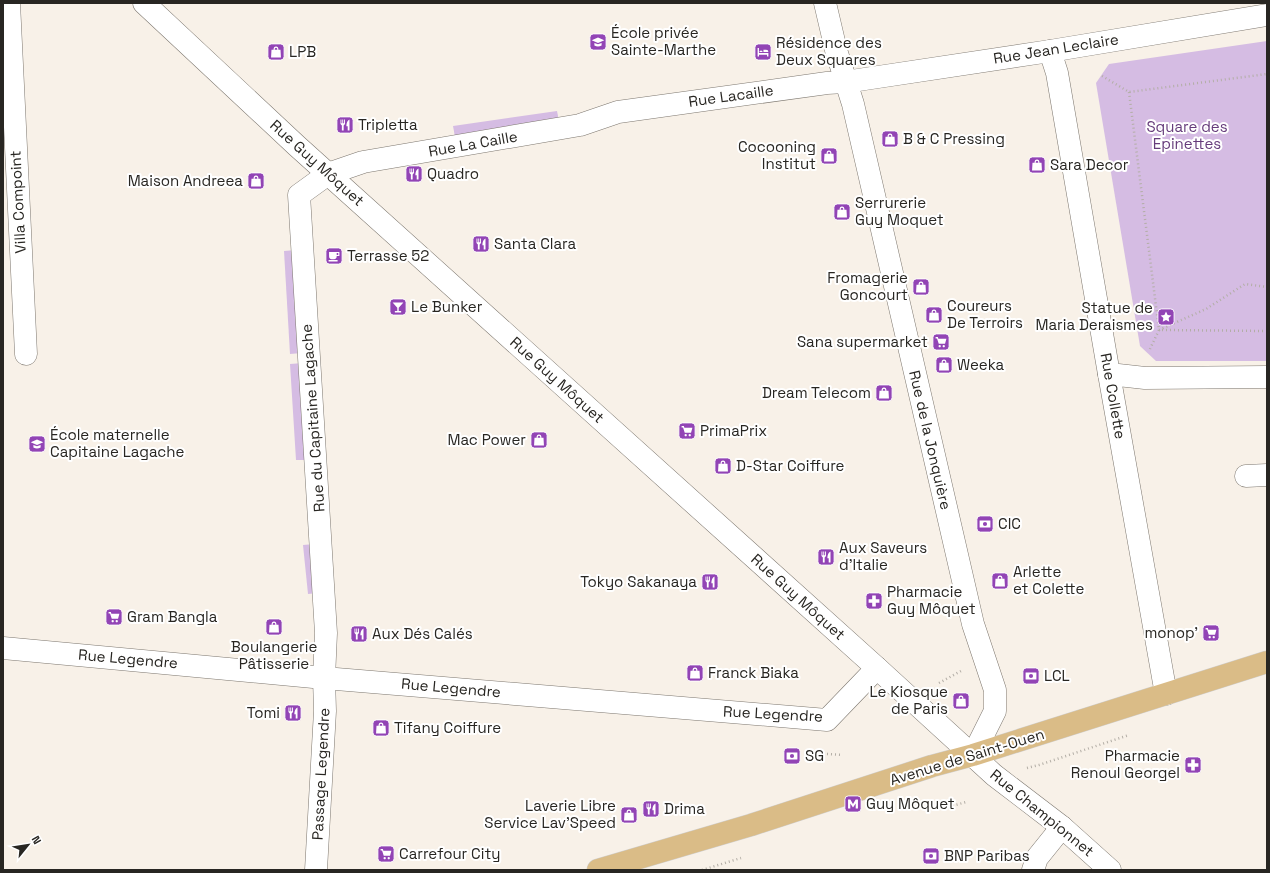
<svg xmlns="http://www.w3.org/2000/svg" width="1270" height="873" font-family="'Space Grotesk',sans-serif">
<rect width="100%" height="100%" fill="#f8f1e8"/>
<g fill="#d5bce3">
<path d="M 1267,41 L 1267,361 L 1156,361 L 1140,346 L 1096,83 L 1109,64 Z"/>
<path d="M 557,111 L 559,121 L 455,137 L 453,126 Z"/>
<path d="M 296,250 L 302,353 L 290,354 L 284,251 Z"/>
<path d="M 303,363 L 309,460 L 296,460 L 290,364 Z"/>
<path d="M 314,544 L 318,593 L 308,594 L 303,545 Z"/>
</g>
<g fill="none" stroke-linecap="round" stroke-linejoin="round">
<g stroke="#7d776f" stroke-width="23">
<path id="pedestrian" d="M 324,678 L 326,633 L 299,195 L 328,174 L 363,162 L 580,125 L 618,112 L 827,83 L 845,82"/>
</g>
<g stroke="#7d776f" stroke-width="23">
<g id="minor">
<path d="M 9,3 L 26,354"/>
<path d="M 825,3 L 836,50 L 853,104 L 973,624 L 995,690 L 995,711 L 973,755"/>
<path d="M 1050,51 L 1057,73 L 1109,374 L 1166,694"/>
<path d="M 845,82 L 1050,51 L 1267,15"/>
<path d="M 1109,374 L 1145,378 L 1267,377"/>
<path d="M 1246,476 L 1267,475"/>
<path d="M 3,648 L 324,678 L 827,720 L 877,668"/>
<path d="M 316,870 L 325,711 L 324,678"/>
<path d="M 1033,870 L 1037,858 L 1062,827"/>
</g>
</g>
<g stroke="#7d776f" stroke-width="23">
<path id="secondary" d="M 144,3 L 297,146 L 877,668 L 994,775 L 1062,827 L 1110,870"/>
</g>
<g stroke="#d0cfce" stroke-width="23">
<path id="primary" d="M 598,870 L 751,825 L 932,766 L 973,755 L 1267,662"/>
</g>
<g stroke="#b3aea6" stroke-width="2.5" stroke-dasharray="1 3" stroke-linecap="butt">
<path d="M 1102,76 L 1129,92 L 1267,74"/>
<path d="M 1129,92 L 1159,330 L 1149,351"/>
<path d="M 1159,330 L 1206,309 L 1245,284 L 1267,287"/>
<path d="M 1162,330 L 1267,331"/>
<path d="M 939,683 L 961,671"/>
<path d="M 827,754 L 842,755"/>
<path d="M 1027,768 L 1039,765 L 1129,735"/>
<path d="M 945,808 L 966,802"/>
<path d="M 702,870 L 741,858"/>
</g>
<use href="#pedestrian" stroke="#fff" stroke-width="22"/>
<use href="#minor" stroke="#fff" stroke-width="22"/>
<use href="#secondary" stroke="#fff" stroke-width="22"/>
<use href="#primary" stroke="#dabc87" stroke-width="22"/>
</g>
<defs>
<g id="school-square" transform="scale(0.9)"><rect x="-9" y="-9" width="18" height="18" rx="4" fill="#9244b5" stroke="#fff"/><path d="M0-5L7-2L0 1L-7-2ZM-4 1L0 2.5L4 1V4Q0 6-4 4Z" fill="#fff"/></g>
<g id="shop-square" transform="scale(0.9)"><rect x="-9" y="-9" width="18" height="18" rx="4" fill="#9244b5" stroke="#fff"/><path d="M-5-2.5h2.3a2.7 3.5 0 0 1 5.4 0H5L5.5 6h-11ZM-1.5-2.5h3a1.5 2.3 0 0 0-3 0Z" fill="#fff"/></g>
<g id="hotel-square" transform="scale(0.9)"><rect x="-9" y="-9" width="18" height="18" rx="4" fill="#9244b5" stroke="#fff"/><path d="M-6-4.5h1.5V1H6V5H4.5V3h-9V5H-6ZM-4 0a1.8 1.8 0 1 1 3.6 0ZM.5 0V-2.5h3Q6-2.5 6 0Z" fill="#fff"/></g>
<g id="restaurant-square" transform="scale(0.9)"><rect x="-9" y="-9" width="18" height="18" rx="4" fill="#9244b5" stroke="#fff"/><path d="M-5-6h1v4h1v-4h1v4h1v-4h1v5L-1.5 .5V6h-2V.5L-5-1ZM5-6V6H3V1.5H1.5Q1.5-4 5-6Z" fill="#fff"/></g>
<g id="cafe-square" transform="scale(0.9)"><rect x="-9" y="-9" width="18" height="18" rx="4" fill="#9244b5" stroke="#fff"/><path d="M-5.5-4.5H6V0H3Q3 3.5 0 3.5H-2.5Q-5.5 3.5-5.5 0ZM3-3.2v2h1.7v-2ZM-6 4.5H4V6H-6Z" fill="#fff"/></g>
<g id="bar-square" transform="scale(0.9)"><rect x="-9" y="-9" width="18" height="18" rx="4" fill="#9244b5" stroke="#fff"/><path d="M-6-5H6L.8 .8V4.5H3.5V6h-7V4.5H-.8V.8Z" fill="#fff"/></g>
<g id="sight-square" transform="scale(0.9)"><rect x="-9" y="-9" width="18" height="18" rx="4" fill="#9244b5" stroke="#fff"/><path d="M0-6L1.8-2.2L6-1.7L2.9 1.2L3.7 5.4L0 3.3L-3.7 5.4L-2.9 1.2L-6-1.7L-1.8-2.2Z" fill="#fff"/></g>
<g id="supermarket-square" transform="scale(0.9)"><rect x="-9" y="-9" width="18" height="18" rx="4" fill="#9244b5" stroke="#fff"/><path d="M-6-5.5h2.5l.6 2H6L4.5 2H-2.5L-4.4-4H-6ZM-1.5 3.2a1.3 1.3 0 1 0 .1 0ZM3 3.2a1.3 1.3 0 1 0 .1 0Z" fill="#fff"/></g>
<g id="bank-square" transform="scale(0.9)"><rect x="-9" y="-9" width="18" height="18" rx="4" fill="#9244b5" stroke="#fff"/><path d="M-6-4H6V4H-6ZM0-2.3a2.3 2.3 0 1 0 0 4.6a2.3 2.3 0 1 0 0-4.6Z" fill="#fff"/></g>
<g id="pharmacy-square" transform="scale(0.9)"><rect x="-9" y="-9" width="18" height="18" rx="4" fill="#9244b5" stroke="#fff"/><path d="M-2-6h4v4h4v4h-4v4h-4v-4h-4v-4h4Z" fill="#fff"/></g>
<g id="metro-square" transform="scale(0.9)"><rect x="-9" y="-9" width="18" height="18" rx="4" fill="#9244b5" stroke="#fff"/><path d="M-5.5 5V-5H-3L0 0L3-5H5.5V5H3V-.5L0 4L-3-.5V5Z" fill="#fff"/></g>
</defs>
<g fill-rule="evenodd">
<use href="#school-square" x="598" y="42"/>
<use href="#shop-square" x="276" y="52"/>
<use href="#hotel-square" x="763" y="52"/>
<use href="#restaurant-square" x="345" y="125"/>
<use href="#shop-square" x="890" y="139"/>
<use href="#shop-square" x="829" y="156"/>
<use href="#shop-square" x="1037" y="165"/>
<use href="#restaurant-square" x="414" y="174"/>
<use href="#shop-square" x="256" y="181"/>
<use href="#shop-square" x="842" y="212"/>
<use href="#restaurant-square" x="481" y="244"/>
<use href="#cafe-square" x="334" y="256"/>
<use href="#shop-square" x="921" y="287"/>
<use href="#bar-square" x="398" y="307"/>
<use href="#shop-square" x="934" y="315"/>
<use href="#sight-square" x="1166" y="317"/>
<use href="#supermarket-square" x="941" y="342"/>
<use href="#shop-square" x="944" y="365"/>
<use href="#shop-square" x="884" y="393"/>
<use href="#supermarket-square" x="687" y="431"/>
<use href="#shop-square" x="539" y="440"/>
<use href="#school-square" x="37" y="444"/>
<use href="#shop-square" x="723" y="466"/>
<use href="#bank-square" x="985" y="524"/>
<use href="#restaurant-square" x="826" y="557"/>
<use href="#shop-square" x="1000" y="581"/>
<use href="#restaurant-square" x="710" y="582"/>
<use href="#pharmacy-square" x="874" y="601"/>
<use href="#supermarket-square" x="114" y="617"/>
<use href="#shop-square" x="274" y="627"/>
<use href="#supermarket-square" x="1211" y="633"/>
<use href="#restaurant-square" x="359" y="634"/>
<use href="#shop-square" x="695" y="673"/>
<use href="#bank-square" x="1031" y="676"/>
<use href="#shop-square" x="961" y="701"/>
<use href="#restaurant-square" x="293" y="713"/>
<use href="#shop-square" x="381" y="728"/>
<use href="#bank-square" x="792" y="756"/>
<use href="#pharmacy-square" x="1193" y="765"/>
<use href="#metro-square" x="853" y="804"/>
<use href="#restaurant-square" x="651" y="809"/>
<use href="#shop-square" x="629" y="815"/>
<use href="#supermarket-square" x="386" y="854"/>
<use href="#bank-square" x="931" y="856"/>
</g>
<g text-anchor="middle" stroke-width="4" stroke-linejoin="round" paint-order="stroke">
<g font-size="15" fill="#282622" stroke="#fff" text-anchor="start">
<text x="611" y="38">École privée<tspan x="611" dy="17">Sainte-Marthe</tspan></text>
<text x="776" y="48">Résidence des<tspan x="776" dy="17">Deux Squares</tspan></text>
<text x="289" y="57">LPB</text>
<text x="358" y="130">Tripletta</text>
<text x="903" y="144">B &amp; C Pressing</text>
<text x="816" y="152" text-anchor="end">Cocooning<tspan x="816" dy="17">Institut</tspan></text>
<text x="1050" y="170">Sara Decor</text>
<text x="427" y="179">Quadro</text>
<text x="243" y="186" text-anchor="end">Maison Andreea</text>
<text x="855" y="208">Serrurerie<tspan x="855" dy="17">Guy Moquet</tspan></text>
<text x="494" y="249">Santa Clara</text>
<text x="347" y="261">Terrasse 52</text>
<text x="908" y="283" text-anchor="end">Fromagerie<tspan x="908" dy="17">Goncourt</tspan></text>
<text x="947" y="311">Coureurs<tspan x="947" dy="17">De Terroirs</tspan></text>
<text x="411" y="312">Le Bunker</text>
<text x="1153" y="313" text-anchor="end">Statue de<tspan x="1153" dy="17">Maria Deraismes</tspan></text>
<text x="928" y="347" text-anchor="end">Sana supermarket</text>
<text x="957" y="370">Weeka</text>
<text x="871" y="398" text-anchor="end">Dream Telecom</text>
<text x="700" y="436">PrimaPrix</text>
<text x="50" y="440">École maternelle<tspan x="50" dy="17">Capitaine Lagache</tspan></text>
<text x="526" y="445" text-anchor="end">Mac Power</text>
<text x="736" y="471">D-Star Coiffure</text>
<text x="998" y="529">CIC</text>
<text x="839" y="553">Aux Saveurs<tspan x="839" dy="17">d'Italie</tspan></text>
<text x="1013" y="577">Arlette<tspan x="1013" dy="17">et Colette</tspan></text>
<text x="697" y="587" text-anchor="end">Tokyo Sakanaya</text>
<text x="887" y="597">Pharmacie<tspan x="887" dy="17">Guy Môquet</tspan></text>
<text x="127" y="622">Gram Bangla</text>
<text x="1198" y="638" text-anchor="end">monop'</text>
<text x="372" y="639">Aux Dés Calés</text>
<text x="274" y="652" text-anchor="middle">Boulangerie<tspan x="274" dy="17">Pâtisserie</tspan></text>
<text x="708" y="678">Franck Biaka</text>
<text x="1044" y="681">LCL</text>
<text x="948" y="697" text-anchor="end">Le Kiosque<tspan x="948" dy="17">de Paris</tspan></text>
<text x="280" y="718" text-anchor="end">Tomi</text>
<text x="394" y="733">Tifany Coiffure</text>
<text x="805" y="761">SG</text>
<text x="1180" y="761" text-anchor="end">Pharmacie<tspan x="1180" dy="17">Renoul Georgel</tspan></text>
<text x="866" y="809">Guy Môquet</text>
<text x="616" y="811" text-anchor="end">Laverie Libre<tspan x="616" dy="17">Service Lav'Speed</tspan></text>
<text x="664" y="814">Drima</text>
<text x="399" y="859">Carrefour City</text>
<text x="944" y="861">BNP Paribas</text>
</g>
<g font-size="15" fill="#282622" stroke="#fff">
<text transform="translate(1056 49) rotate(-9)" y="5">Rue Jean Leclaire</text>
<text transform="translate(731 96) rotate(-8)" y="5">Rue Lacaille</text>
<text transform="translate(473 144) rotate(-10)" y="5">Rue La Caille</text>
<text transform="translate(317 163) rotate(42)" y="5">Rue Guy Môquet</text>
<text transform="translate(18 202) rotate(-93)" y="5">Villa Compoint</text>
<text transform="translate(557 380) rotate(42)" y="5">Rue Guy Môquet</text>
<text transform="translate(1113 396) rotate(80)" y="5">Rue Collette</text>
<text transform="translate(313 418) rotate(-94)" y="5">Rue du Capitaine Lagache</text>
<text transform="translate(930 440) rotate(77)" y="5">Rue de la Jonquière</text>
<text transform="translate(798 597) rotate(42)" y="5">Rue Guy Môquet</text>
<text transform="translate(128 659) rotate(5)" y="5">Rue Legendre</text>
<text transform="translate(451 688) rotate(5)" y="5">Rue Legendre</text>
<text transform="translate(773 714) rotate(3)" y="5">Rue Legendre</text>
<text transform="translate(967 757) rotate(-17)" y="5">Avenue de Saint-Ouen</text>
<text transform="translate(321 774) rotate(-87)" y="5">Passage Legendre</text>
<text transform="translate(1042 813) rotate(39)" y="5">Rue Championnet</text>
</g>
<g font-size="15" fill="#663c7b" stroke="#fff">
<text x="1187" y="132">Square des<tspan x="1187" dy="17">Epinettes</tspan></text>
</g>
</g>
<rect width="1270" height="873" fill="none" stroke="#282622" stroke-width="8"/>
<g transform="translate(28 845) rotate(60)" stroke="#ffffff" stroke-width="3" paint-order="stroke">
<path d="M0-3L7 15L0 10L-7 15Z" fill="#282622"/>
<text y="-6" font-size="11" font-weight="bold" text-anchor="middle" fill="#282622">N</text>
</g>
</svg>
